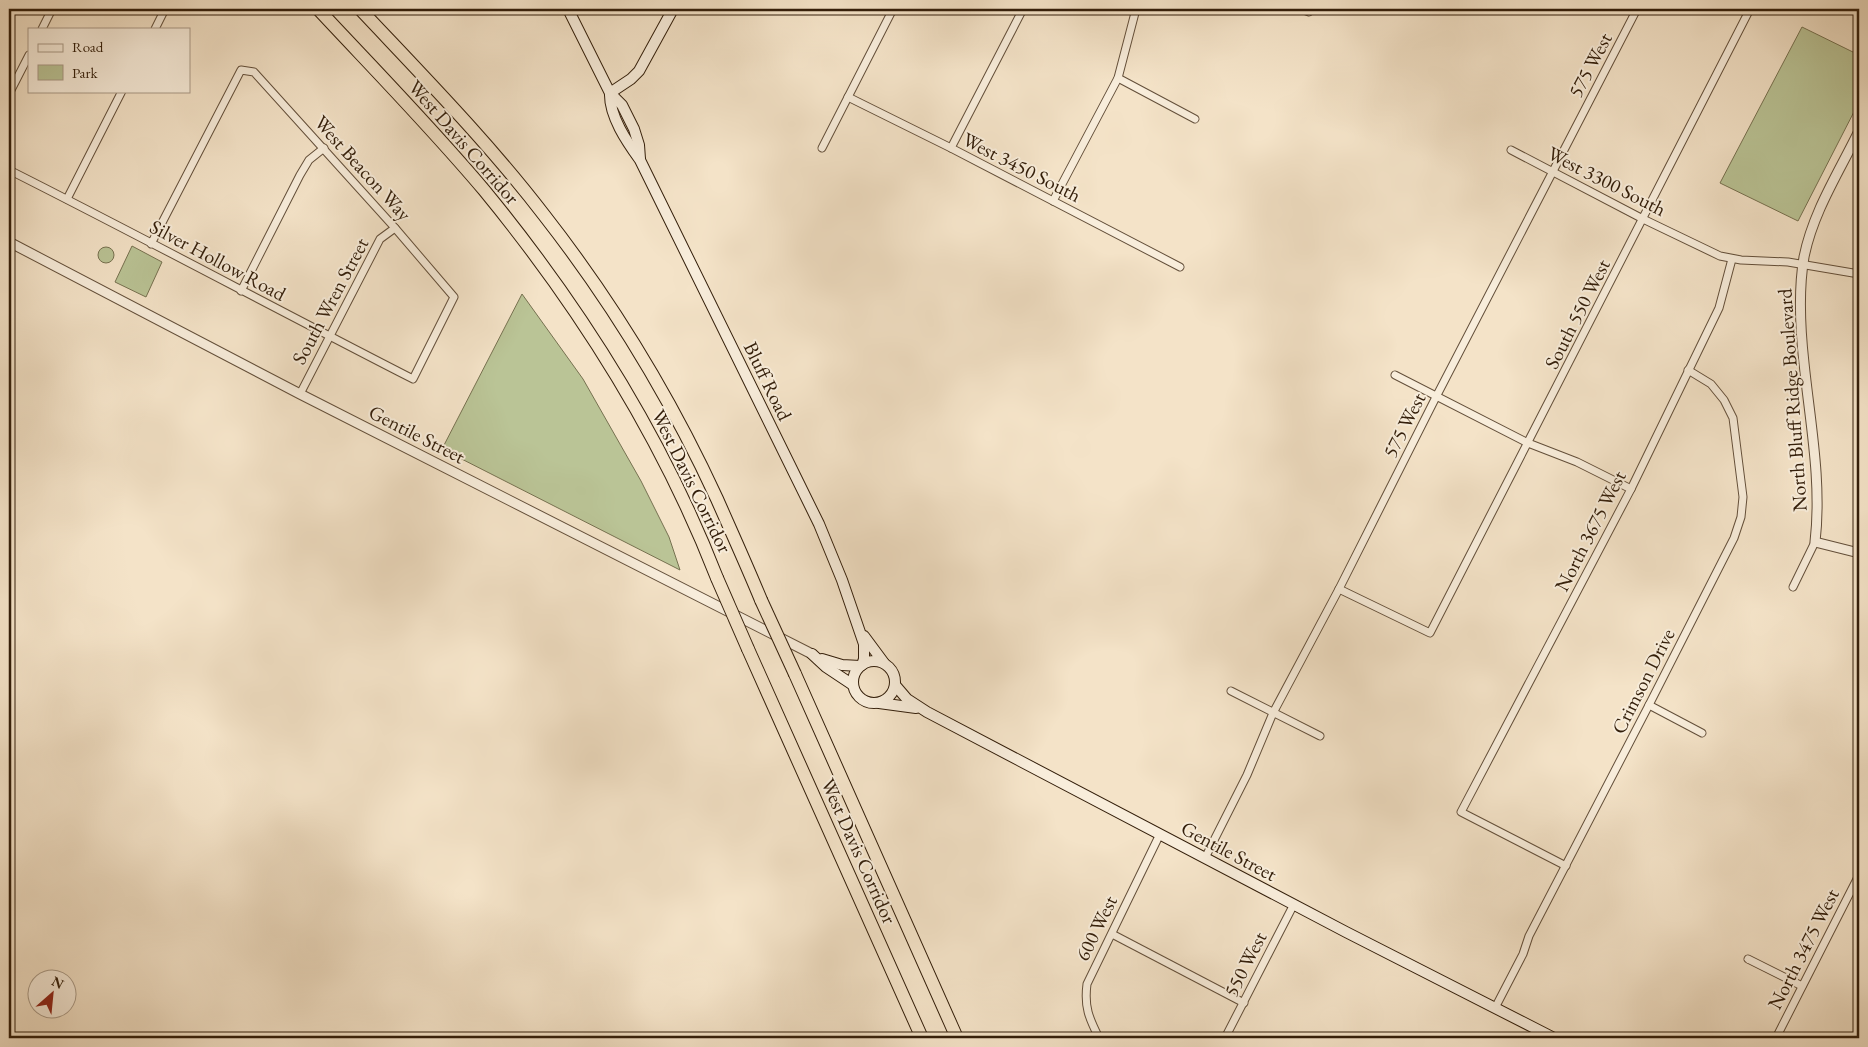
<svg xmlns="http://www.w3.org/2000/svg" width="1868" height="1047" font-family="'EB Garamond',serif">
<rect width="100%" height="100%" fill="#f4e3c8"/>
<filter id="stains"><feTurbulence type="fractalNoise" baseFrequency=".004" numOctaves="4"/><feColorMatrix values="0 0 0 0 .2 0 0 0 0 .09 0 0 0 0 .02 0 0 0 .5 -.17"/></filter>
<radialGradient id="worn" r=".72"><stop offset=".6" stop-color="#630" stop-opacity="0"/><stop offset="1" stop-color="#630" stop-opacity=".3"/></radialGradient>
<g fill="#bac496" stroke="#767150">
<path d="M 1802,27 L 1859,55 L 1859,102 L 1798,221 L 1720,183 Z"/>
<path d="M 132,246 L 162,262 L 146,297 L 115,282 Z"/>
<circle cx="106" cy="255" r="8"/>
<path d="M 522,294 L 583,379 L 641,481 L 669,537 L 680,570 L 442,449 Z"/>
</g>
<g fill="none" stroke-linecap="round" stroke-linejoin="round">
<g stroke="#634f3a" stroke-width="9">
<g id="minor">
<path d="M 1301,9 L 1309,12"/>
<path d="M 42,29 L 52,9"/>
<path d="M 155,29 L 165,9"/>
<path d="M 1118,78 L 1195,119"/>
<path d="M 9,94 L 29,55"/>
<path d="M 848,97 L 951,148 L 1180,267"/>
<path d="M 822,148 L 893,9"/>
<path d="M 951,148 L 1023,9"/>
<path d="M 1511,150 L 1643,219 L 1720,256 L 1741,260 L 1788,262 L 1859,274"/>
<path d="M 9,170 C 144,238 278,310 413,379 L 454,297 L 395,228 L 254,72 L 241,70 L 151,244"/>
<path d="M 67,199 L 122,91"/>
<path d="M 1053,201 L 1118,78 L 1136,9"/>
<path d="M 241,291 L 300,175 L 309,160 L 324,148"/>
<path d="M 1395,375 L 1528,443 L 1577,462 L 1631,489"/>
<path d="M 300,394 L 380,239 L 395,228"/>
<path d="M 1793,587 L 1815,542"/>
<path d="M 1339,589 L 1430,633 L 1750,9"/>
<path d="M 1231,691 L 1320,736"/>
<path d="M 1649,705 L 1702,733"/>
<path d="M 1205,858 L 1247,775 L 1273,713 L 1339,589 L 1436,397 L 1637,9"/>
<path d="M 1566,866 L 1461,812 L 1631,489 L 1719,308 L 1732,259"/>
<path d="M 1112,934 L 1244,1003"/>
<path d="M 1748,959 L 1802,986"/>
<path d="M 1495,1008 L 1523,954 L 1529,936 L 1649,705 L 1734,538 L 1741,517 L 1743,497 L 1733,418 L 1724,400 L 1711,384 L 1688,370"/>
<path d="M 1099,1038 C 1089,1018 1084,1007 1087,984 L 1160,834"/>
<path d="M 1225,1038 L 1294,904"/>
<path d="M 1776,1038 L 1859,875"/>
</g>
</g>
<g stroke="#634f3a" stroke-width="11">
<g id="tertiary">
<path d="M 1859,131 C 1839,172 1813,212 1804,257 C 1798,292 1800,327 1804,363 C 1810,422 1822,482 1815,542 L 1859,553"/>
<path d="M 9,242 L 300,394 L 812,654"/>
</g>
</g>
<g stroke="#331e0a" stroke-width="12">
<g id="secondary">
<path d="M 568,9 L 610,93 L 622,105 L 634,129 L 639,145 L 640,159"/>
<path d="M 610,93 C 609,116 627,142 640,160 L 819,524 L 842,580 L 864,644 L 864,659 L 862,665"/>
<path d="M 610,93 L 631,79 L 639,71 L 673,9"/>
<path d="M 864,636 L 884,663"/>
<path d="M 812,654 L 826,667 L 853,685"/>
<path d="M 822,659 L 842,665 L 860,666"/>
<circle cx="874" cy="682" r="21"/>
<path d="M 895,685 L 907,699 L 927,712 L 1346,932 L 1554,1038"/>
<path d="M 879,703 L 916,708"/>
</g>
</g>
<g stroke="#331e0a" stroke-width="14">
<g id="motorway">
<path d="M 318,9 C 374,69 431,127 484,190 C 580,307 662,437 717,578"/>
<path d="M 360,9 C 423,76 488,142 544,215 C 612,302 671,399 717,499 C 732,533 747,566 761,600"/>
<path d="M 748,649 L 922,1038"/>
<path d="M 795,674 L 957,1038"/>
</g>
</g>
<use href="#minor" stroke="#f8eddb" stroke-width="7"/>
<use href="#tertiary" stroke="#f8eddb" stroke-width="9"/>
<use href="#secondary" stroke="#f8eddb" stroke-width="10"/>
<use href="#motorway" stroke="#f4e3c8" stroke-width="12"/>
<g stroke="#331e0a" stroke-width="14" stroke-linecap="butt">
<g id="motorway-bridge">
<path d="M 717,578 L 748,649"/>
<path d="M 761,600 L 795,674"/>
</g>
</g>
<use href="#motorway-bridge" stroke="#f4e3c8" stroke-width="12"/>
</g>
<g text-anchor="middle" stroke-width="4" stroke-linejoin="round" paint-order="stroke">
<g font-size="20" fill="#331e0a" stroke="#f8eddb">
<text transform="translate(1590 65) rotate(-62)" y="7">575 West</text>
<text transform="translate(464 142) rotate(49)" y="7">West Davis Corridor</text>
<text transform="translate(1022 167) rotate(27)" y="7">West 3450 South</text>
<text transform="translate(363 168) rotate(48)" y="7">West Beacon Way</text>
<text transform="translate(1607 181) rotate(27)" y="7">West 3300 South</text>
<text transform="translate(218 260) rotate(28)" y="7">Silver Hollow Road</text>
<text transform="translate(330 301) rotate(-62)" y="7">South Wren Street</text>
<text transform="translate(1577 314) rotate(-63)" y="7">South 550 West</text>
<text transform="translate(768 381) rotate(64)" y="7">Bluff Road</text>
<text transform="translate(1792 400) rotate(-94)" y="7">North Bluff Ridge Boulevard</text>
<text transform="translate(1404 425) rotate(-63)" y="7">575 West</text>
<text transform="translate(417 434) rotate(27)" y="7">Gentile Street</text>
<text transform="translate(692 481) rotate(64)" y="7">West Davis Corridor</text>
<text transform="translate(1590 531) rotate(-63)" y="7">North 3675 West</text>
<text transform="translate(1643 681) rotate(-63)" y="7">Crimson Drive</text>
<text transform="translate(859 851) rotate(66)" y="7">West Davis Corridor</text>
<text transform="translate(1229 851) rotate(28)" y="7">Gentile Street</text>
<text transform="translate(1096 928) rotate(-64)" y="7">600 West</text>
<text transform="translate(1803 949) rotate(-63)" y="7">North 3475 West</text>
<text transform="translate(1245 964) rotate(-63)" y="7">550 West</text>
</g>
</g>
<rect width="1868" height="1047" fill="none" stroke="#f4e3c8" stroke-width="30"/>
<rect x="10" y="10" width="1848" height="1027" fill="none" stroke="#331e0a" stroke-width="2.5"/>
<rect x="15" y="15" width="1838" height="1017" fill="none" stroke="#331e0a"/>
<rect x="28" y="28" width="162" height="65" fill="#f8eddb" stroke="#a99a87"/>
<rect x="38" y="44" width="25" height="8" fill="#f8eddb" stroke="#a99a87"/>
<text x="72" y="52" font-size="15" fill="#331e0a">Road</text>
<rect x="38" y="65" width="25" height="15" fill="#bac496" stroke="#a99a87"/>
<text x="72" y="78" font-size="15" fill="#331e0a">Park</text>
<g transform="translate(52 994) rotate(27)"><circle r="24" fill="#f8eddb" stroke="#a99a87"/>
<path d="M0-4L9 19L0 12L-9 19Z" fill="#8f2418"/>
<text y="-8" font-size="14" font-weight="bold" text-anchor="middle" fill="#331e0a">N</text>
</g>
<rect width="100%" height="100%" filter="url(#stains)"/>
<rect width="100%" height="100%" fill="url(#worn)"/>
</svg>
